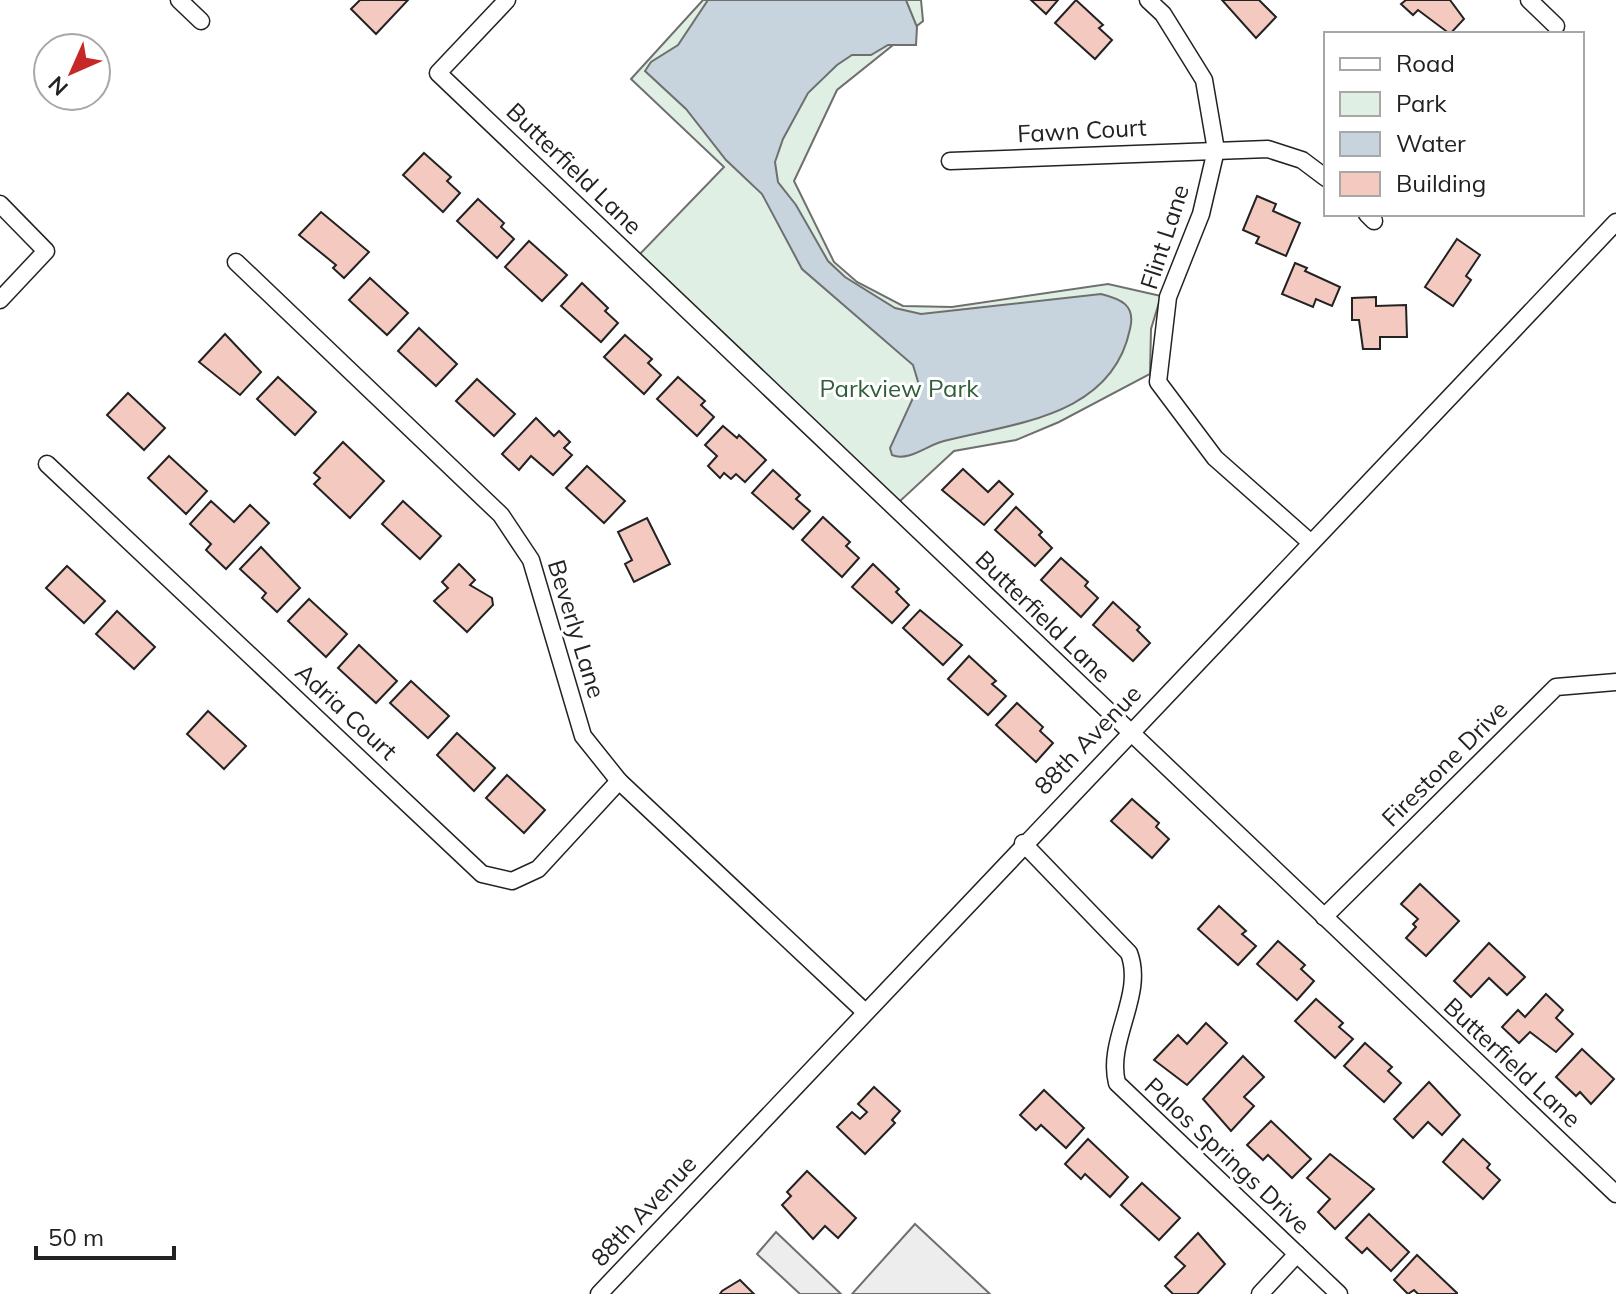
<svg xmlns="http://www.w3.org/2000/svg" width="1616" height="1294" font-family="Mulish,sans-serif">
<rect width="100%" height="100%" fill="#fff"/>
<path fill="#e0efe3" stroke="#6f6f6f" stroke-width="2" d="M 703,0 L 921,0 L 923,21 L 837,90 L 794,181 L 834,262 L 857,282 L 903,306 L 952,307 L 1108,284 L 1161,296 L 1151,329 L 1150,374 L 1059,422 L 1016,440 L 954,451 L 898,503 L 638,256 L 724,167 L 631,79 Z"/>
<g fill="#ededed" stroke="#6f6f6f" stroke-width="2">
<path d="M 915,1224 L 990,1294 L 852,1294 Z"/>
<path d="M 776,1232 L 841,1294 L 800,1294 L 757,1254 Z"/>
</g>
<path fill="#c7d3dd" stroke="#6f6f6f" stroke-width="2" d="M 708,0 L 906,0 L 917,27 L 916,45 L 888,45 L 871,55 L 852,55 L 837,65 L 808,93 L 783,139 L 775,162 L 778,182 L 796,205 L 828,261 L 845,277 L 895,308 L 921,314 L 1101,294 C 1121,299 1136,305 1130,329 C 1112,417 1014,423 944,441 C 927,445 909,462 892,455 L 890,448 L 919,385 L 913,365 L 802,269 L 762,194 L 726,160 L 686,109 L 645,71 L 651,62 L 678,45 Z"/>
<g fill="#f3c9c0" stroke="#222" stroke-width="2">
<path d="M 360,0 L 408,0 L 376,34 L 351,9 Z"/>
<path d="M 1031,0 L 1058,0 L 1046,14 Z"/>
<path d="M 1076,0 L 1103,25 L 1099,28 L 1112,40 L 1095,59 L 1055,23 Z"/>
<path d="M 1222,0 L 1259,0 L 1276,17 L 1256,38 Z"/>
<path d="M 1406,0 L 1450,0 L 1464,19 L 1450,34 L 1418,10 L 1413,15 L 1401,4 Z"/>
<path d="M 424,153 L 451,177 L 447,181 L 460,193 L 443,212 L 403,175 Z"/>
<path d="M 1257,196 L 1276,204 L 1273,211 L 1300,223 L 1286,256 L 1256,243 L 1259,237 L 1243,230 Z"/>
<path d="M 478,199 L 504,223 L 501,227 L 514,239 L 497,258 L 457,221 Z"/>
<path d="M 321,212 L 369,252 L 344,278 L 333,268 L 336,265 L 299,235 Z"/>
<path d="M 1457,239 L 1480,255 L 1466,276 L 1471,280 L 1453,306 L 1425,287 Z"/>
<path d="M 529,241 L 567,275 L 542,301 L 505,267 Z"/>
<path d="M 1295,263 L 1307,268 L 1305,271 L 1340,287 L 1332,306 L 1316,299 L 1313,307 L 1282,294 Z"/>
<path d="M 370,278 L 408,313 L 387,335 L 349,300 Z"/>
<path d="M 582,283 L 608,308 L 605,311 L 618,323 L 601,342 L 561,306 Z"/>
<path d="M 1376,297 L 1376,306 L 1406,305 L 1407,337 L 1380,337 L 1380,349 L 1363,349 L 1359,320 L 1352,320 L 1352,298 Z"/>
<path d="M 419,328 L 457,364 L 436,386 L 398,351 Z"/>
<path d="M 225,334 L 261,372 L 240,395 L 199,362 Z"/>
<path d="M 625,335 L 652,359 L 648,363 L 661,375 L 644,394 L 604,357 Z"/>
<path d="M 278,377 L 316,412 L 295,435 L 257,399 Z"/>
<path d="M 678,377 L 705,401 L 701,405 L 714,417 L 697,436 L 657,399 Z"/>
<path d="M 477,379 L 515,414 L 494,436 L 456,401 Z"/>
<path d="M 128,393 L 165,428 L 144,450 L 107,415 Z"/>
<path d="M 536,418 L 554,436 L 559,431 L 570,442 L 564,448 L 572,455 L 553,475 L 531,456 L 519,470 L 502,454 Z"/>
<path d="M 723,426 L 737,438 L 739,435 L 766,460 L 745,482 L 736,474 L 731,479 L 724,473 L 720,478 L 708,466 L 717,456 L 705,445 Z"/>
<path d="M 343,442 L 384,481 L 350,518 L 314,484 L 320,478 L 314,473 Z"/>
<path d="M 169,456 L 207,491 L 186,514 L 148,478 Z"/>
<path d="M 587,466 L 625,501 L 604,523 L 566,488 Z"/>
<path d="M 963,469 L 988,492 L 999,481 L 1013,494 L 984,525 L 942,490 Z"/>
<path d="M 773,470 L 800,495 L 796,499 L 810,511 L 793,529 L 752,493 Z"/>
<path d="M 211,501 L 234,522 L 250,505 L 269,523 L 226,569 L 206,550 L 211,544 L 190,524 Z"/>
<path d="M 403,501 L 441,536 L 420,559 L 382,524 Z"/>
<path d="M 1016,507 L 1042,532 L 1039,535 L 1052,548 L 1035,566 L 995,530 Z"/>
<path d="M 823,517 L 850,542 L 846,546 L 859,558 L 842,577 L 802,540 Z"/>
<path d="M 647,518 L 670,564 L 634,582 L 625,564 L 632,560 L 618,532 Z"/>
<path d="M 261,547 L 300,588 L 277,612 L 262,598 L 266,593 L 240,569 Z"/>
<path d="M 1061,558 L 1088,582 L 1085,586 L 1098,598 L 1081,617 L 1041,580 Z"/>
<path d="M 459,564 L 475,580 L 470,585 L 492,598 L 493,605 L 467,632 L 434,601 L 448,588 L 442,582 Z"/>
<path d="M 873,564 L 899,589 L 896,592 L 909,605 L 892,623 L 852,587 Z"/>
<path d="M 67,566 L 105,601 L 84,623 L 46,588 Z"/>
<path d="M 309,599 L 347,634 L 326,657 L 288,621 Z"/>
<path d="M 1113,602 L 1140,627 L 1137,630 L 1150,643 L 1133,661 L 1093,625 Z"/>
<path d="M 920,610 L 962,645 L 943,665 L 903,628 Z"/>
<path d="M 117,611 L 155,647 L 134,669 L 96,634 Z"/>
<path d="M 359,645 L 397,681 L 376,703 L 338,668 Z"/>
<path d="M 969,656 L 996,681 L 992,684 L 1006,696 L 988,715 L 948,679 Z"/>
<path d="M 411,681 L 449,716 L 428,738 L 390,703 Z"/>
<path d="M 1017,703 L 1043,727 L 1040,731 L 1053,743 L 1036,762 L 996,725 Z"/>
<path d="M 208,711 L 246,746 L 224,769 L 187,734 Z"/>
<path d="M 457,733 L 495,768 L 474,791 L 437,755 Z"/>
<path d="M 507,775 L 545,810 L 524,833 L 486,798 Z"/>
<path d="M 1132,799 L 1159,823 L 1156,827 L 1169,839 L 1152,858 L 1111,821 Z"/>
<path d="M 1420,884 L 1459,921 L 1426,956 L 1406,938 L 1416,927 L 1413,924 L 1418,919 L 1401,904 Z"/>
<path d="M 1219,906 L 1246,931 L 1242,934 L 1256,946 L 1238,965 L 1198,929 Z"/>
<path d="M 1278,941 L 1305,965 L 1301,969 L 1314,981 L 1297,1000 L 1257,964 Z"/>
<path d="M 1489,943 L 1525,977 L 1507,995 L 1489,978 L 1471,997 L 1454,981 Z"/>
<path d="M 1546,994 L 1563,1010 L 1556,1018 L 1573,1034 L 1556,1052 L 1530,1032 L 1519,1043 L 1502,1027 L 1518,1010 L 1525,1017 Z"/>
<path d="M 1316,999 L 1343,1023 L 1339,1027 L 1353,1039 L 1335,1058 L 1295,1021 Z"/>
<path d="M 1206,1023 L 1227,1043 L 1187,1085 L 1154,1060 L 1178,1035 L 1187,1044 Z"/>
<path d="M 1365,1043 L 1392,1067 L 1388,1071 L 1401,1083 L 1384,1102 L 1344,1066 Z"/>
<path d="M 1582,1049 L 1614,1079 L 1591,1104 L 1580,1092 L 1576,1096 L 1556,1077 Z"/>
<path d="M 1243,1056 L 1264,1077 L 1244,1097 L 1254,1106 L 1231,1131 L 1203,1099 Z"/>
<path d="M 1429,1082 L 1460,1115 L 1442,1135 L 1428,1122 L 1413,1138 L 1394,1119 Z"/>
<path d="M 874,1087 L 900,1111 L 892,1120 L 895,1123 L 865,1154 L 837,1127 L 852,1112 L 860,1119 L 867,1112 L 858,1104 Z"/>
<path d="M 1044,1090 L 1084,1128 L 1066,1148 L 1041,1125 L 1036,1130 L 1020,1115 Z"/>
<path d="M 1271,1121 L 1311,1159 L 1292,1178 L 1268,1155 L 1263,1160 L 1247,1145 Z"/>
<path d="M 1088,1139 L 1128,1177 L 1110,1197 L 1085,1174 L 1081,1179 L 1065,1164 Z"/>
<path d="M 1463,1139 L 1490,1164 L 1487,1168 L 1500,1180 L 1483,1199 L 1443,1162 Z"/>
<path d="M 1330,1154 L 1374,1189 L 1335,1229 L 1318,1212 L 1330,1199 L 1307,1178 Z"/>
<path d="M 807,1171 L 856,1218 L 838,1238 L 825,1226 L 813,1239 L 782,1205 L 791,1196 L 787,1192 Z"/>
<path d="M 1142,1183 L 1180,1218 L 1159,1240 L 1121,1205 Z"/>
<path d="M 1369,1214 L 1409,1252 L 1391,1271 L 1367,1248 L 1362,1253 L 1346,1238 Z"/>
<path d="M 1198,1233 L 1225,1264 L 1197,1294 L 1173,1294 L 1165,1286 L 1185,1266 L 1175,1257 Z"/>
<path d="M 1417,1255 L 1457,1293 L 1457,1294 L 1418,1294 L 1414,1290 L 1408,1294 L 1394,1280 Z"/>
<path d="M 740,1280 L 754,1294 L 720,1294 L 722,1291 Z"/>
</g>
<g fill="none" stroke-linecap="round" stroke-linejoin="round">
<g stroke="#222" stroke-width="19">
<g id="minor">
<path d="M 179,0 L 201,21"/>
<path d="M 507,0 L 438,73 L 1616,1194"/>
<path d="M 1148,0 L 1163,14 L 1204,80 L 1216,150 L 1201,214 L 1168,297 L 1158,382 L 1215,458 L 1310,542"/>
<path d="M 1529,0 L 1556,26"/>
<path d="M 950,161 L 1268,149 L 1302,160 L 1326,178"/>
<path d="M 0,204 L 46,251 L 0,300"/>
<path d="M 1367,214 L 1374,221"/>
<path d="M 236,262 L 501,515 L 531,560 L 583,736 L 619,781 L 864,1011"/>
<path d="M 47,464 L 482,874 L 512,881 L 538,869 L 619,781"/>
<path d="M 1023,843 L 1129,953 C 1145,995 1106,1040 1117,1083 L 1339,1294"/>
<path d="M 1324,917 L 1556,687 L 1616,682"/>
<path d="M 599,1294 L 1616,222"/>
<path d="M 1260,1294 L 1297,1254"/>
</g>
</g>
<use href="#minor" stroke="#fff" stroke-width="16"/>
</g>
<g text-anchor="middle" stroke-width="6" stroke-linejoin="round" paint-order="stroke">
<g font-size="24" fill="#222" stroke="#fff">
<text transform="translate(1082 131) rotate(-3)" y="8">Fawn Court</text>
<text transform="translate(574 169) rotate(44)" y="8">Butterfield Lane</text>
<text transform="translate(1165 237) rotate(-72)" y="8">Flint Lane</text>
<text transform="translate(1043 617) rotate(44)" y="8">Butterfield Lane</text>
<text transform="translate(576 629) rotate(73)" y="8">Beverly Lane</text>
<text transform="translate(346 712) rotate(43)" y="8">Adria Court</text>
<text transform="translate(1088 740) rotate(-46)" y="8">88th Avenue</text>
<text transform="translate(1445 764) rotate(-45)" y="8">Firestone Drive</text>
<text transform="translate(1512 1063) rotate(43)" y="8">Butterfield Lane</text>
<text transform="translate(1227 1156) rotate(43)" y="8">Palos Springs Drive</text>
<text transform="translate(644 1211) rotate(-47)" y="8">88th Avenue</text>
</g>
<g font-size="24" fill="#2f5e38" stroke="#fff">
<text x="899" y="397">Parkview Park</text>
</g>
</g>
<rect x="1324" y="32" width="260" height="184" fill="#ffffff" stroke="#a7a7a7" stroke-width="2"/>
<rect x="1340" y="58" width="40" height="12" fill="#ffffff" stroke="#a7a7a7" stroke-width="2"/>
<text x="1396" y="72" font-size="24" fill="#222222">Road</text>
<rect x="1340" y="92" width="40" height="24" fill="#e0efe3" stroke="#a7a7a7" stroke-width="2"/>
<text x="1396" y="112" font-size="24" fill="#222222">Park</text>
<rect x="1340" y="132" width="40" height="24" fill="#c7d3dd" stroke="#a7a7a7" stroke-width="2"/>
<text x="1396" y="152" font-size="24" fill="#222222">Water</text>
<rect x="1340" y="172" width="40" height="24" fill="#f3c9c0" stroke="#a7a7a7" stroke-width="2"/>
<text x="1396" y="192" font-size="24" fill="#222222">Building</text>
<g transform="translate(72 72) rotate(225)"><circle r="38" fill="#ffffff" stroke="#a7a7a7" stroke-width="2"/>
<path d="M0-6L14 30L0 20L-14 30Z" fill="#c62828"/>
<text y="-12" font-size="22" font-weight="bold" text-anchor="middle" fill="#222222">N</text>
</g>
<path d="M36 1246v12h138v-12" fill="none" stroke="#222222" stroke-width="4"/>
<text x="48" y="1246" font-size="24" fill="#222222" stroke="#ffffff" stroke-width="6" paint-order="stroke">50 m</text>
</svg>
